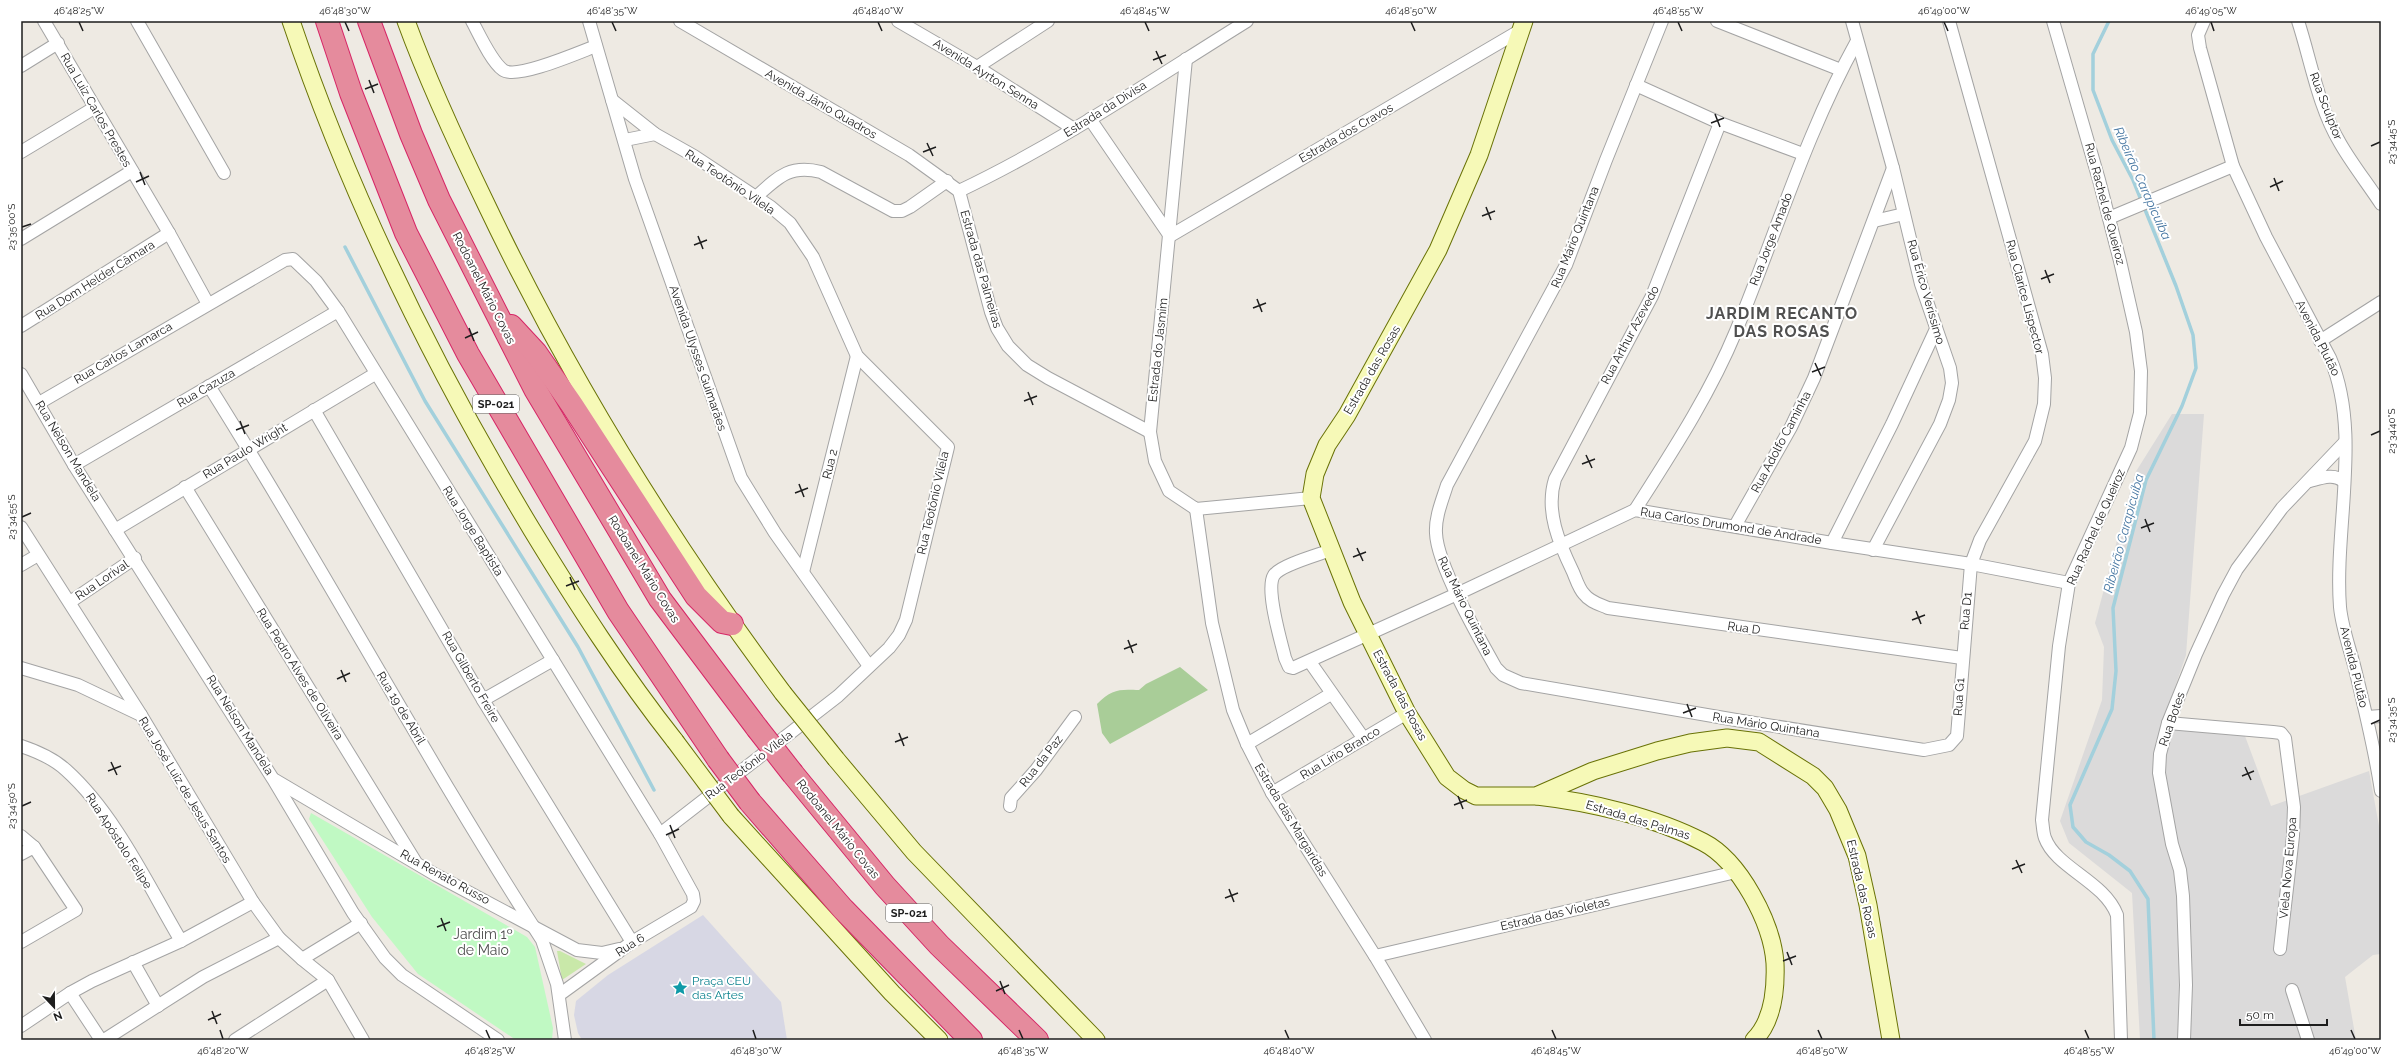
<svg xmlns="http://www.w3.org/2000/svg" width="2402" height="1061" font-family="Raleway,sans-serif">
<rect width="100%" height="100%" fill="#eeeae3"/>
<path fill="#dbdada" d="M 2172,414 L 2204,414 L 2186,655 L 2161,728 L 2245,736 L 2271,806 L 2369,771 L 2381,837 L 2381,954 L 2373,955 L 2345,977 L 2356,1040 L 2140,1040 L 2132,893 L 2069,843 L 2060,821 L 2102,700 L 2104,647 L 2095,623 L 2135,473 Z"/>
<path fill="#c9e8a9" d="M 557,951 L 560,951 L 586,964 L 562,980 Z"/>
<path fill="#a9cd98" d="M 1180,667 L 1208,690 L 1110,744 L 1102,733 L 1097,704 C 1112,689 1119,689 1139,690 L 1146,684 Z"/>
<path fill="#c0f9c3" d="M 311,813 L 527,937 L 535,947 L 553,1028 L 552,1040 L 516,1040 L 418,974 L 372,917 L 309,819 Z"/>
<path fill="#d7d7e4" d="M 703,915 L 781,1002 L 787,1040 L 582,1040 L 578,1033 L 574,1015 L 576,1001 L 608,975 Z"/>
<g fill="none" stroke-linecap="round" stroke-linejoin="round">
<g stroke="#a3d0dc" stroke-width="3.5">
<path d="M 2109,21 L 2093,54 L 2093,90 L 2112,140 L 2133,180 L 2176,286 L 2193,335 L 2196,368 L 2182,406 L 2146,480 L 2113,608 L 2116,671 L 2112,709 L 2070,805 L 2073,827 L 2086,842 L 2109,855 L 2130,871 L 2148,899 L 2154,1040"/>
<path d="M 345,247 L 425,401 L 578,647 L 654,790"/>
</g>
<g stroke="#a4a4a4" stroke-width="14">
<g id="street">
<path d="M 44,21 L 169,233 L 208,304"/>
<path d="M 137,21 L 224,173"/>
<path d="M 472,21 C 479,34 491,61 503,70 C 516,80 580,52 596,46"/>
<path d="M 589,21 L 635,179 L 741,478 L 775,533 L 869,666"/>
<path d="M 680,21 L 909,155 L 959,191"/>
<path d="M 898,21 L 977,67 L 1074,129"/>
<path d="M 1662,21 L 1606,160 L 1566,265 L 1447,485 C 1442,501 1435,517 1436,533 C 1437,565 1479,638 1496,668 L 1503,675 L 1521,683 L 1736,720 L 1924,750 L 1949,745 L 1957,736 L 1971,564 L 1980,540 L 2035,441 L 2044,404 L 2045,378 L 2042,354 L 1949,21"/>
<path d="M 1717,21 L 1841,70"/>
<path d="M 1852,21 L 1893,168 L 1921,284 L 1950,368 L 1952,383 L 1949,400 L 1940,424 L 1873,550"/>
<path d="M 2053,21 L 2099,180 L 2120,261 L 2136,332 L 2141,371 L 2140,413 L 2131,448 L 2069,583 L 2059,646 L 2042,820 C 2043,826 2043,833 2045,838 C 2056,868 2104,881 2117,915 L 2121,1040"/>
<path d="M 2204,21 L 2198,35 L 2200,48 L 2233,166 L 2266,237 L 2330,358 C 2362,432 2334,528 2340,607 C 2342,628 2350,649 2355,669 C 2365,710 2375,750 2381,791"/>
<path d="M 2298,21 C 2311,61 2318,106 2340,143 C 2352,164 2368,184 2381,204"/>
<path d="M 1186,59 L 1150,432 L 1155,461 L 1169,491 L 1196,509 L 1311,498"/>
<path d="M 21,66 L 58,43"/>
<path d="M 977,67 L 1048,21"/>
<path d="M 1636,85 L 1720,123 L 1803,154"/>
<path d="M 612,100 L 655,134 L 694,156 L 771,207 L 790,223 L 813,257 L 857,356 L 948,447 L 906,620 L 899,635 L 889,648 L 838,696 L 660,834"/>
<path d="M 1090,119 L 1170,236 L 1521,30"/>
<path d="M 1720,123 L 1652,296 L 1555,479 C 1545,511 1559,543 1573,572 C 1576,579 1579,589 1584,594 C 1590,602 1599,604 1608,608 L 1962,658"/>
<path d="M 625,140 L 655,134"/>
<path d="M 21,152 L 94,108"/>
<path d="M 959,191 C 1060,143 1152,80 1247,21"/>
<path d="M 959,191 L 991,312 L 997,328 L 1008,346 L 1027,365 L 1048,378 L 1150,432"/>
<path d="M 756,197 C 778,177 790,164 821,172 L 893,211 L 902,211 L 910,207 L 947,181"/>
<path d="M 2109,218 L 2233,166"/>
<path d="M 1874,221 L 1904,214"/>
<path d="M 21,239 L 132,171"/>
<path d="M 21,326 L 169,233"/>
<path d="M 2320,341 L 2381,302"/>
<path d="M 21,374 L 74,465 L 273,779 L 353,913 L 385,958 L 402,975 L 498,1040"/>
<path d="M 209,386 C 324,568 425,759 542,940 L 557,984 L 565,1040"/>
<path d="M 39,403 L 285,260 L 293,259 L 316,281 L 338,311 L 660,834 L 693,894 L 694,901 L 691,907 L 632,942 L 559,995"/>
<path d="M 314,410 L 483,700 L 632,942"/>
<path d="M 74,465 L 338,311"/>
<path d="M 2310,481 C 2321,478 2334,473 2343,481"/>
<path d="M 185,487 L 415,861"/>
<path d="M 1196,509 L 1212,623 L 1233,710 L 1247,744 L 1272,793 L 1375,956 L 1425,1040"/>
<path d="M 1635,510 C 1672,452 1710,394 1736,331 C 1776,234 1806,133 1857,41"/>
<path d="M 1735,526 L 1791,427 L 1814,378 L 1893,168"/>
<path d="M 21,527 L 141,715 L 253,902 L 279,938 L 302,959 L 328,980 L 363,1040"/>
<path d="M 115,530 L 375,374"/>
<path d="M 1832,543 L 1892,424 L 1936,329"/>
<path d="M 1331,550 C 1318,555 1281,565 1274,575 C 1265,589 1281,641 1285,658 L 1289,667 L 1293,668 L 1457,594 L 1635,510 L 1832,543 L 1971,564 L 2069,583"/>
<path d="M 21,565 L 38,555"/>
<path d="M 803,572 L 857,356"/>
<path d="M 70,602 L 135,558"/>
<path d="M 1310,662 L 1364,739"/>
<path d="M 21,668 L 78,685 L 141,715"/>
<path d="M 483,700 L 553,660"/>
<path d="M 2367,717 L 2381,716"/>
<path d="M 2168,723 L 2273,732 L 2281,733 L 2285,738 L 2294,807 L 2293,836 L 2280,949"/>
<path d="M 1247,744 L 1331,694"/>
<path d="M 21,746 C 36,751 54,759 66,770 C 115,814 148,885 181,941"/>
<path d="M 275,780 L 436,875 L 577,950 L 602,953 L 619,949"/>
<path d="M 1272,793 L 1407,713"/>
<path d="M 1010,806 L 1011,798 L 1036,770 L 1075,717"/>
<path d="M 21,836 L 34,847 L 76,910 L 21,942"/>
<path d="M 21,854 L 34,847"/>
<path d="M 1375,956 L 1736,872"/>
<path d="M 302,959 L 361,923"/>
<path d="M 133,962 L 158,1006"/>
<path d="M 2292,990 L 2308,1040"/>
<path d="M 70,993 L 101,1040"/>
<path d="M 21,1026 L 70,993 L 92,981 L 181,941 L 253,902"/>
<path d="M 104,1040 L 203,977 L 279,938"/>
<path d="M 235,1040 L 328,980"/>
<path d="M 2184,1040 L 2186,985 L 2183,896 L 2180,870 L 2172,844 L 2159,773 L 2160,754 L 2168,723 L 2196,654 L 2223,595 L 2237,569 L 2282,508 L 2345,442"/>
</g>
</g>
<g stroke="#697206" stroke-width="19">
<g id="secondary">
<path d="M 291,21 C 351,199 435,369 532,530 C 576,602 622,674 675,741"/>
<path d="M 406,21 C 429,84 458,146 487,206 C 569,378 669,540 783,693"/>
<path d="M 1524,21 L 1479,155 L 1438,250 L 1347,415 L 1327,445 L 1315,474 L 1311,498 L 1352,602 L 1407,713 L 1447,777 L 1464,790 L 1476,796 L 1536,796 L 1593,771 L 1657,751 L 1690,743 L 1727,738 L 1759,742 L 1813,776 L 1825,788 L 1838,810 L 1857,856 L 1868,905 L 1891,1040"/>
<path d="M 836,759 L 914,852 L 1096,1040"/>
<path d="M 1537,796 C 1590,802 1655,817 1703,842 C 1740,861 1772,923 1775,963 C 1776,988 1773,1021 1754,1040"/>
<path d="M 731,816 L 892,993 L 939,1040"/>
</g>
</g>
<g stroke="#d62666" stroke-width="24">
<g id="highway">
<path d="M 327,21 L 351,93 L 406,233 L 468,354 L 618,611 L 718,759"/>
<path d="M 369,21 L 411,134 L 439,200 L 535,389 L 660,599 L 757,728"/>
<path d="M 511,326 L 536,353 L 572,405 L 696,596 L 722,622 L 732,624"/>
<path d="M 793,774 L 885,886 L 939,945 L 1037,1040"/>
<path d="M 750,802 L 843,909 L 971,1040"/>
</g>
</g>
<use href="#street" stroke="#fff" stroke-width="12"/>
<use href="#secondary" stroke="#f6f9b7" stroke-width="17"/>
<use href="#highway" stroke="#e58b9d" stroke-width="22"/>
<g stroke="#697206" stroke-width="19" stroke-linecap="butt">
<g id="secondary-bridge">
<path d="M 783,693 L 836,759"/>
<path d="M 675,741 L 731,816"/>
</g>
</g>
<g stroke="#d62666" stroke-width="24" stroke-linecap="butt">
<g id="highway-bridge">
<path d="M 757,728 L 793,774"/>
<path d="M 718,759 L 750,802"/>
</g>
</g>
<use href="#secondary-bridge" stroke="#f6f9b7" stroke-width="17"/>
<use href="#highway-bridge" stroke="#e58b9d" stroke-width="22"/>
</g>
<path fill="none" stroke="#1d1d1d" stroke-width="1.5" d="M 79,22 L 83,31M 345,22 L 349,31M 612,22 L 616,31M 878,22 L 882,31M 1145,22 L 1149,31M 1411,22 L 1415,31M 1678,22 L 1682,31M 1944,22 L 1948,31M 2211,22 L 2214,31M 1156,51 L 1162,64M 1153,60 L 1166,55M 369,80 L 374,93M 365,89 L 378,84M 1715,114 L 1720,127M 1711,123 L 1724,118M 927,143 L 933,156M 2371,146 L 2380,142M 923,152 L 936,147M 140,172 L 145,185M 2274,178 L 2279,191M 136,182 L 149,176M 2270,187 L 2283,181M 1486,207 L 1491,220M 1482,216 L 1495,211M 22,227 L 31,224M 698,236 L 703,249M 694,245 L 707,240M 2045,270 L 2050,283M 2041,279 L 2054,274M 1257,299 L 1262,312M 1253,308 L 1266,303M 469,328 L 474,341M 465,338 L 478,332M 1815,363 L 1821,376M 1812,372 L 1825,367M 1028,392 L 1033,405M 1024,401 L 1037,396M 240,421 L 245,434M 236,430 L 249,425M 2371,435 L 2380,431M 1586,455 L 1592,468M 1582,464 L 1595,459M 799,484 L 804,497M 795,493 L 808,488M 22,517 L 31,513M 2145,519 L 2150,532M 2141,528 L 2154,523M 1357,548 L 1363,561M 1353,557 L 1366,552M 570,577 L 575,590M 566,586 L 579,581M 1916,611 L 1921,624M 1912,620 L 1925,615M 1128,640 L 1133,653M 1124,649 L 1137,644M 341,670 L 346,682M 337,679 L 350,673M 1687,704 L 1692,717M 1683,713 L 1696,708M 2371,724 L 2380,720M 899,733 L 904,746M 895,742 L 908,737M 111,762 L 117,775M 2245,767 L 2251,780M 108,771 L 121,766M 2242,776 L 2254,771M 1458,796 L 1463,809M 1454,805 L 1467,800M 22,806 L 31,802M 670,825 L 675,838M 666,835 L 679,829M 2016,860 L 2022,873M 2012,869 L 2025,864M 1229,889 L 1234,902M 1225,898 L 1238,893M 441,918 L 446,931M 437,927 L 450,922M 1787,952 L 1792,965M 1783,961 L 1796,956M 1000,981 L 1005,994M 996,991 L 1009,985M 212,1011 L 217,1024M 208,1020 L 221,1014M 220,1030 L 223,1039M 486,1030 L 490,1039M 753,1030 L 756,1039M 1019,1030 L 1023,1039M 1285,1030 L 1289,1039M 1552,1030 L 1556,1039M 1818,1030 L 1822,1039M 2085,1030 L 2089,1039M 2351,1030 L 2355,1039"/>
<defs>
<g id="sight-bare" transform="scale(1.2)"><path d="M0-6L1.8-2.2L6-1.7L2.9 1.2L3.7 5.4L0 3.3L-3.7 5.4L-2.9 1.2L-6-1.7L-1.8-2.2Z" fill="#0f9aa8" stroke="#fff" stroke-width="2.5" paint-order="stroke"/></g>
</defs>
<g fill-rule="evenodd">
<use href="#sight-bare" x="680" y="988"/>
</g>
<g text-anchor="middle" stroke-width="4" stroke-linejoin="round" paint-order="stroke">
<g fill="#fff" stroke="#616161" stroke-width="1">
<rect x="473" y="395" width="46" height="18" rx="3"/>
<rect x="886" y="904" width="46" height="18" rx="3"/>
</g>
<g font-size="11" font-weight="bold" fill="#1d1d1d">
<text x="496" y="408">SP-021</text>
<text x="909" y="917">SP-021</text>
</g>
<g font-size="12" fill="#1d1d1d" stroke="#fff">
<text transform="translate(986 74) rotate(32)" y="4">Avenida Ayrton Senna</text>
<text transform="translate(821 104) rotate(30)" y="4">Avenida Jânio Quadros</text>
<text transform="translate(2326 106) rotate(69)" y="4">Rua Sculptor</text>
<text transform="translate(1105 109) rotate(-32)" y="4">Estrada da Divisa</text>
<text transform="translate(96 110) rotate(60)" y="4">Rua Luiz Carlos Prestes</text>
<text transform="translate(1346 133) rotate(-30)" y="4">Estrada dos Cravos</text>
<text transform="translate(730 182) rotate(34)" y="4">Rua Teotônio Vilela</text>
<text transform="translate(2105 204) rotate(75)" y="4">Rua Rachel de Queiroz</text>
<text transform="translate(1575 237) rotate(-68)" y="4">Rua Mário Quintana</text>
<text transform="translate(1771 239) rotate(-69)" y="4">Rua Jorge Amado</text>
<text transform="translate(981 269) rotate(74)" y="4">Estrada das Palmeiras</text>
<text transform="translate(95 280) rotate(-32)" y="4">Rua Dom Helder Câmara</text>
<text transform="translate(484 288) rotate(63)" y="4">Rodoanel Mário Covas</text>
<text transform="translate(1926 292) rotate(74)" y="4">Rua Érico Veríssimo</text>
<text transform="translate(2025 297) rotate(75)" y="4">Rua Clarice Lispector</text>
<text transform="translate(1630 335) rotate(-62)" y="4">Rua Arthur Azevedo</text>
<text transform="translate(2318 338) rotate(63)" y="4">Avenida Plutão</text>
<text transform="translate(1158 350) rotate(-84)" y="4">Estrada do Jasmim</text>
<text transform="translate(123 353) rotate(-30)" y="4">Rua Carlos Lamarca</text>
<text transform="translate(698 358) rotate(71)" y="4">Avenida Ulysses Guimarães</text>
<text transform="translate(1372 370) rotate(-60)" y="4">Estrada das Rosas</text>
<text transform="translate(206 388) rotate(-30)" y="4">Rua Cazuza</text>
<text transform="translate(1781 442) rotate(-62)" y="4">Rua Adolfo Caminha</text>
<text transform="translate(68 451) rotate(59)" y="4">Rua Nelson Mandela</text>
<text transform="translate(245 451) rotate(-31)" y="4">Rua Paulo Wright</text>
<text transform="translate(830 464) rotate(-76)" y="4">Rua 2</text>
<text transform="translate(933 503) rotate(-77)" y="4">Rua Teotônio Vilela</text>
<text transform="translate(1731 526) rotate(9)" y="4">Rua Carlos Drumond de Andrade</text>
<text transform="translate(2096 527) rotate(-66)" y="4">Rua Rachel de Queiroz</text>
<text transform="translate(473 531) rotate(58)" y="4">Rua Jorge Baptista</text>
<text transform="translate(644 569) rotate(58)" y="4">Rodoanel Mário Covas</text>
<text transform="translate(102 580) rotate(-34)" y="4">Rua Lorival</text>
<text transform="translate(1465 606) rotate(64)" y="4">Rua Mário Quintana</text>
<text transform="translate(1966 611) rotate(-85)" y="4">Rua D1</text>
<text transform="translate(1744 628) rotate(8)" y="4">Rua D</text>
<text transform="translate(2354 667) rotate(76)" y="4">Avenida Plutão</text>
<text transform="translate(300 674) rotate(58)" y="4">Rua Pedro Alves de Oliveira</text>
<text transform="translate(471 677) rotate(60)" y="4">Rua Gilberto Freire</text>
<text transform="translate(1400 695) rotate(62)" y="4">Estrada das Rosas</text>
<text transform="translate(1959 697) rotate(-86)" y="4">Rua G1</text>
<text transform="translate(401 708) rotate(59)" y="4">Rua 19 de Abril</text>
<text transform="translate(2172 719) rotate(-71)" y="4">Rua Botes</text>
<text transform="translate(240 725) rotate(58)" y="4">Rua Nelson Mandela</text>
<text transform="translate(1766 725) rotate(9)" y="4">Rua Mário Quintana</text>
<text transform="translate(1340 753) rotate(-31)" y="4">Rua Lírio Branco</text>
<text transform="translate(1041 761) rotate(-52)" y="4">Rua da Paz</text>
<text transform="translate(749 765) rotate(-37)" y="4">Rua Teotônio Vilela</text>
<text transform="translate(185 790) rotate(59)" y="4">Rua José Luiz de Jesus Santos</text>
<text transform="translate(1291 820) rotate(59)" y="4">Estrada das Margaridas</text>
<text transform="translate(1638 820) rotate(17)" y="4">Estrada das Palmas</text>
<text transform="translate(838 829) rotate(51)" y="4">Rodoanel Mário Covas</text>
<text transform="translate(119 841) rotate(57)" y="4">Rua Apóstolo Felipe</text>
<text transform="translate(2288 868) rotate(-85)" y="4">Viela Nova Europa</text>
<text transform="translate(445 877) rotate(29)" y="4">Rua Renato Russo</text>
<text transform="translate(1862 889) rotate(77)" y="4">Estrada das Rosas</text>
<text transform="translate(1555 914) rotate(-13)" y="4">Estrada das Violetas</text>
<text transform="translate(630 945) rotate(-33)" y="4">Rua 6</text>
</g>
<g font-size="12" fill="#0d838f" stroke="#fff" text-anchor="start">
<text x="692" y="985">Praça CEU<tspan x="692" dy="14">das Artes</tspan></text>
</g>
<g font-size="13" font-style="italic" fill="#4878a3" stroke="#fff">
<text transform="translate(2143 183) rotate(66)" y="5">Ribeirão Carapicuíba</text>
<text transform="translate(2123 533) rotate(-75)" y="5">Ribeirão Carapicuíba</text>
</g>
<g font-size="14" fill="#505050" stroke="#fff">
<text x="483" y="939">Jardim 1º<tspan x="483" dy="16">de Maio</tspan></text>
</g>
<g font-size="16" font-weight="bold" letter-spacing="1" fill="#505050" stroke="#fff">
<text x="1782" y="319">JARDIM RECANTO<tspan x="1782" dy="18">DAS ROSAS</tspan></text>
</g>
</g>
<rect width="2402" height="1061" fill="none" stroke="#ffffff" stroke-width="44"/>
<g transform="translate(54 1007) rotate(158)" stroke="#ffffff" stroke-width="3" paint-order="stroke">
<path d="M0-3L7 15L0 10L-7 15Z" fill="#1d1d1d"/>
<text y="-6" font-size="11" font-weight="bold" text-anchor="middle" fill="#1d1d1d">N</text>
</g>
<path d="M2240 1019v6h87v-6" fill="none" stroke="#1d1d1d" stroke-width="2"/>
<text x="2246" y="1019" font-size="12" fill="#1d1d1d" stroke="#ffffff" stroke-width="3" paint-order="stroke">50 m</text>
<rect x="22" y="22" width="2358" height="1017" fill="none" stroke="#1d1d1d" stroke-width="1.5"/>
<g font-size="10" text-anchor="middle" fill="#1d1d1d">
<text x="79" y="14">46°48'25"W</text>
<text x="345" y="14">46°48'30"W</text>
<text x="612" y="14">46°48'35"W</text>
<text x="878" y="14">46°48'40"W</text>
<text x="1145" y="14">46°48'45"W</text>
<text x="1411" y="14">46°48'50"W</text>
<text x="1678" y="14">46°48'55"W</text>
<text x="1944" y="14">46°49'00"W</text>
<text x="2211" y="14">46°49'05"W</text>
<text transform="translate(2391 142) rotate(-90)" y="4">23°34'45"S</text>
<text transform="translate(11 227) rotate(-90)" y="4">23°35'00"S</text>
<text transform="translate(2391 431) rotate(-90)" y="4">23°34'40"S</text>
<text transform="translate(11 517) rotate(-90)" y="4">23°34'55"S</text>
<text transform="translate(2391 720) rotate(-90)" y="4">23°34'35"S</text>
<text transform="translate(11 806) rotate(-90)" y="4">23°34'50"S</text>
<text x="223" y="1054">46°48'20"W</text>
<text x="490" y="1054">46°48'25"W</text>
<text x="756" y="1054">46°48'30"W</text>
<text x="1023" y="1054">46°48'35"W</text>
<text x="1289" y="1054">46°48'40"W</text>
<text x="1556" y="1054">46°48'45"W</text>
<text x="1822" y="1054">46°48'50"W</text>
<text x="2089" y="1054">46°48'55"W</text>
<text x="2355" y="1054">46°49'00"W</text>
</g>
</svg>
